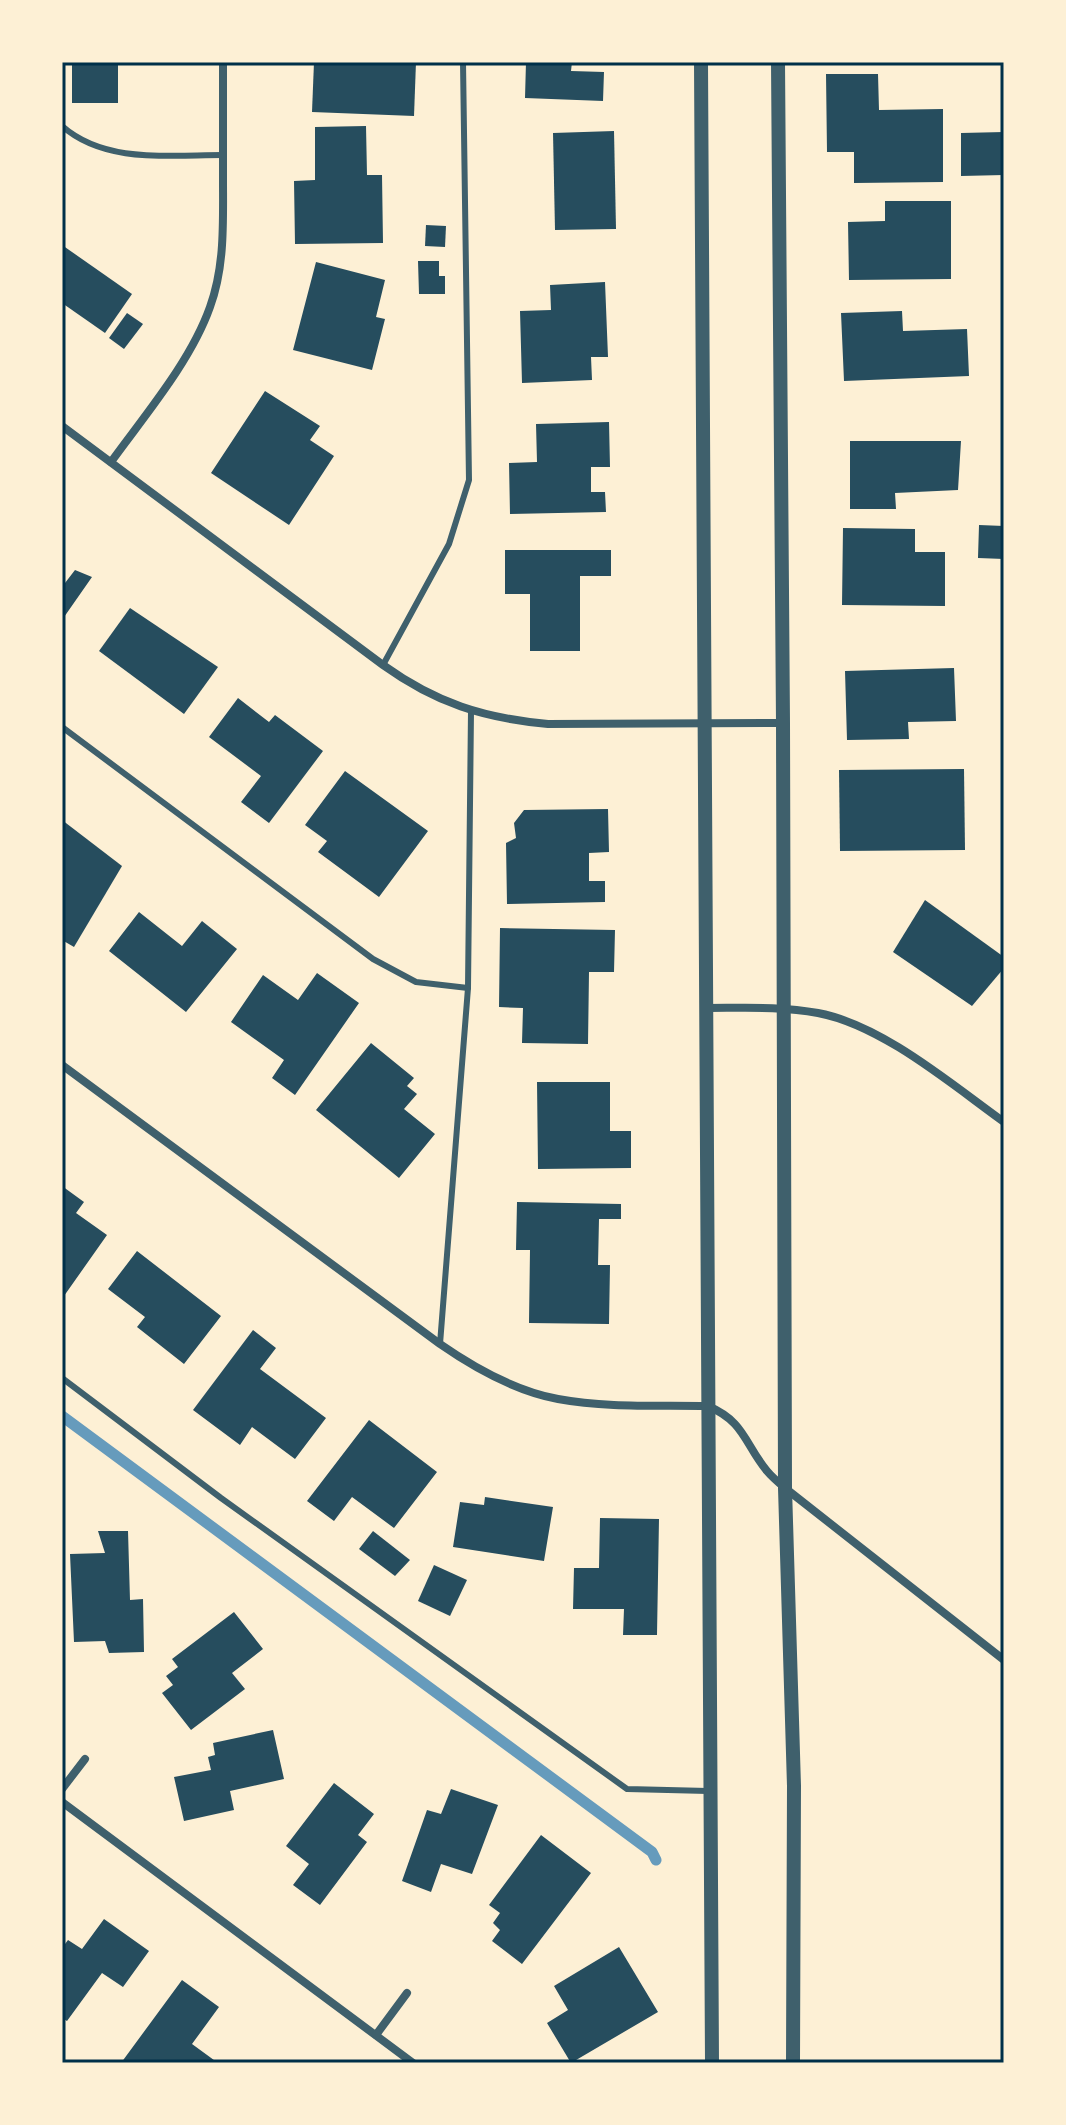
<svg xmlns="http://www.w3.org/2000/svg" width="1066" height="2125" font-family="Raleway,sans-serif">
<rect width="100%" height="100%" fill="#fdf0d5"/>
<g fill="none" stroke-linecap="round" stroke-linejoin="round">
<path stroke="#669bbc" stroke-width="11" d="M 62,1416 L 652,1852 L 656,1860"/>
</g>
<g fill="#264d5e">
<rect x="72" y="62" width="46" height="41"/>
<path d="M 314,62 L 416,62 L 414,116 L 312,112 Z"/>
<path d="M 526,62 L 572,62 L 571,71 L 604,72 L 603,101 L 525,98 Z"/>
<path d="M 826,74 L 878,74 L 879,110 L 943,109 L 943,182 L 854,183 L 854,152 L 827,152 Z"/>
<path d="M 366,126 L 367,175 L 382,175 L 383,243 L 295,244 L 294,181 L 315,180 L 315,127 Z"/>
<path d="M 614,131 L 616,229 L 555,230 L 553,133 Z"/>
<path d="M 1004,132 L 1004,175 L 961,176 L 961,133 Z"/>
<path d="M 885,201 L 951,201 L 951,279 L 849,280 L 848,222 L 885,221 Z"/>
<path d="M 426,225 L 446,226 L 445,247 L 425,246 Z"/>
<path d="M 62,245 L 132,294 L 105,333 L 62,303 Z"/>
<path d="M 418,261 L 439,261 L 439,276 L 445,276 L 445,294 L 419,294 Z"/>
<path d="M 316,262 L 385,280 L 376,317 L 385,319 L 372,370 L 293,350 Z"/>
<path d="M 605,282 L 608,357 L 591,357 L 592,380 L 522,383 L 520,311 L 551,310 L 550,285 Z"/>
<path d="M 902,311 L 903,331 L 967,329 L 969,376 L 844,381 L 841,313 Z"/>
<path d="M 127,313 L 143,324 L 124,349 L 109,338 Z"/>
<path d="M 265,391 L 320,426 L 310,440 L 334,456 L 289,525 L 211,473 Z"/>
<path d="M 609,422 L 610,467 L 591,467 L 591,492 L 605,492 L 606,512 L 510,514 L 509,463 L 537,462 L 536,424 Z"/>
<path d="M 850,441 L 961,441 L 958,490 L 895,493 L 896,509 L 850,509 Z"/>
<path d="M 979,525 L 1004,526 L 1004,559 L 978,558 Z"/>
<path d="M 843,528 L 915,529 L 915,552 L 945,552 L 945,606 L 842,605 Z"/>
<path d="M 505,550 L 611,550 L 611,576 L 580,576 L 580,651 L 530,651 L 530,594 L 505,594 Z"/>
<path d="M 75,570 L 92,577 L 62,620 L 62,581 L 65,583 Z"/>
<path d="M 130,608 L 218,667 L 184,714 L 99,651 Z"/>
<path d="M 954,668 L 956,721 L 908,722 L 909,739 L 847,740 L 845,671 Z"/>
<path d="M 238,698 L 269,722 L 275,715 L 323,751 L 269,823 L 241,802 L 261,776 L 209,737 Z"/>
<path d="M 964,769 L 965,850 L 840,851 L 839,770 Z"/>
<path d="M 345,771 L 428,831 L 379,897 L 318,852 L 327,841 L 305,825 Z"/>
<path d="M 608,809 L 609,852 L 589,853 L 589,881 L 605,881 L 605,902 L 507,904 L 506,843 L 516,838 L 514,823 L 524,810 Z"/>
<path d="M 62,820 L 122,866 L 74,947 L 62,940 Z"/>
<path d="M 925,900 L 1004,957 L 1004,968 L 972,1006 L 893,952 Z"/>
<path d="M 139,912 L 182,946 L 202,921 L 237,949 L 186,1012 L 109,951 Z"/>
<path d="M 500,928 L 615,930 L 614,972 L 589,972 L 588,1044 L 522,1043 L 523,1008 L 499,1007 Z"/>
<path d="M 317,973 L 359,1003 L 295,1095 L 272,1078 L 284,1060 L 231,1022 L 263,975 L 298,1000 Z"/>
<path d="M 371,1043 L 414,1078 L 407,1086 L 417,1094 L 404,1109 L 435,1134 L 399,1178 L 316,1110 Z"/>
<path d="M 537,1082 L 610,1082 L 610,1131 L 631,1131 L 631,1168 L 538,1169 Z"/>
<path d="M 62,1186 L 84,1202 L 76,1213 L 107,1235 L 64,1296 L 62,1295 Z"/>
<path d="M 517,1202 L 621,1204 L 621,1219 L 599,1219 L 598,1265 L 610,1265 L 609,1324 L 529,1323 L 530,1250 L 516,1250 Z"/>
<path d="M 137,1251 L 221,1316 L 184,1364 L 137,1327 L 145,1317 L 108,1289 Z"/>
<path d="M 253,1330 L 276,1348 L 260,1369 L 326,1418 L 295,1459 L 252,1427 L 240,1445 L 193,1410 Z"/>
<path d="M 369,1420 L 437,1472 L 394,1528 L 352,1497 L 334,1521 L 307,1501 Z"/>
<path d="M 485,1497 L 553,1507 L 544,1561 L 453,1547 L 460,1502 L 484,1505 Z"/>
<path d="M 600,1518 L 659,1519 L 657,1635 L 623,1635 L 624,1609 L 573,1609 L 574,1568 L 599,1568 Z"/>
<path d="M 98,1531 L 128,1531 L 130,1600 L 143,1599 L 144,1652 L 109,1653 L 105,1641 L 74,1642 L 70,1554 L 105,1553 Z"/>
<path d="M 373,1531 L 410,1560 L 395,1576 L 359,1549 Z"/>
<path d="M 434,1565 L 467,1580 L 450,1616 L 418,1601 Z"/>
<path d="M 234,1612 L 263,1649 L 232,1673 L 245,1689 L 191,1730 L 162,1693 L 173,1685 L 166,1676 L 178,1667 L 172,1659 Z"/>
<path d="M 273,1730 L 284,1779 L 230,1791 L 234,1810 L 184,1821 L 174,1777 L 211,1770 L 208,1757 L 215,1755 L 213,1743 Z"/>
<path d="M 334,1783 L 374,1814 L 358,1835 L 367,1842 L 320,1905 L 293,1885 L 309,1864 L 286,1846 Z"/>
<path d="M 451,1789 L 498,1805 L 472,1874 L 441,1864 L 431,1892 L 402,1881 L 427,1810 L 441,1814 Z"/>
<path d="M 541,1835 L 591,1873 L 522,1964 L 492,1941 L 500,1930 L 493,1923 L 500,1913 L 489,1905 Z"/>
<path d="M 104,1919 L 149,1951 L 123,1987 L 102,1973 L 67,2021 L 62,2018 L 62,1948 L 68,1940 L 82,1949 Z"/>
<path d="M 619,1947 L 658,2012 L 571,2063 L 547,2023 L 568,2010 L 554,1986 Z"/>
<path d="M 182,1980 L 219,2007 L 192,2044 L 218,2063 L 121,2063 Z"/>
</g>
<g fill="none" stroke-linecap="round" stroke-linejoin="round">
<g stroke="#3f606c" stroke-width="6">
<path d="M 62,126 C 105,164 170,155 223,155"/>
<path d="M 383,665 L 449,544 L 469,480 L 463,62"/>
<path d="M 62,727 L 373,959 L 416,982 L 468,988"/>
<path d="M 440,1344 L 468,988 L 471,711"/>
<path d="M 62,1378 L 221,1498 L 627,1789 L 708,1791"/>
</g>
<g stroke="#3f606c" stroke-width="8">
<path d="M 62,426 L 383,665 C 436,703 483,718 548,724 L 783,723"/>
<path d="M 111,462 C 145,415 191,361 210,307 C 225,266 223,222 223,179 C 223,140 223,101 223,62"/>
<path d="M 706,1008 C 744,1008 781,1006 818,1013 C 882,1025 951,1084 1004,1122"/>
<path d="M 62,1065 L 440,1344 C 476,1369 515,1391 558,1399 C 607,1408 658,1405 708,1406 C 745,1422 744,1443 767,1471 C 772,1477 779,1483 785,1488 L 1004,1660"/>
<path d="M 62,1789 L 85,1759"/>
<path d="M 62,1802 L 413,2063"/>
<path d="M 376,2035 L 407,1993"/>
</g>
<g stroke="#3f606c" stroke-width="14">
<path d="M 701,62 L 712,2063"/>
<path d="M 778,62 L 783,723 L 785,1488 L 794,1786 L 793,2063"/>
</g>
</g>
<rect width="1066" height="2125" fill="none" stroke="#fdf0d5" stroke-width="128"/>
<rect x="64" y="64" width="938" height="1997" fill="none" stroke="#003049" stroke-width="3"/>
</svg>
